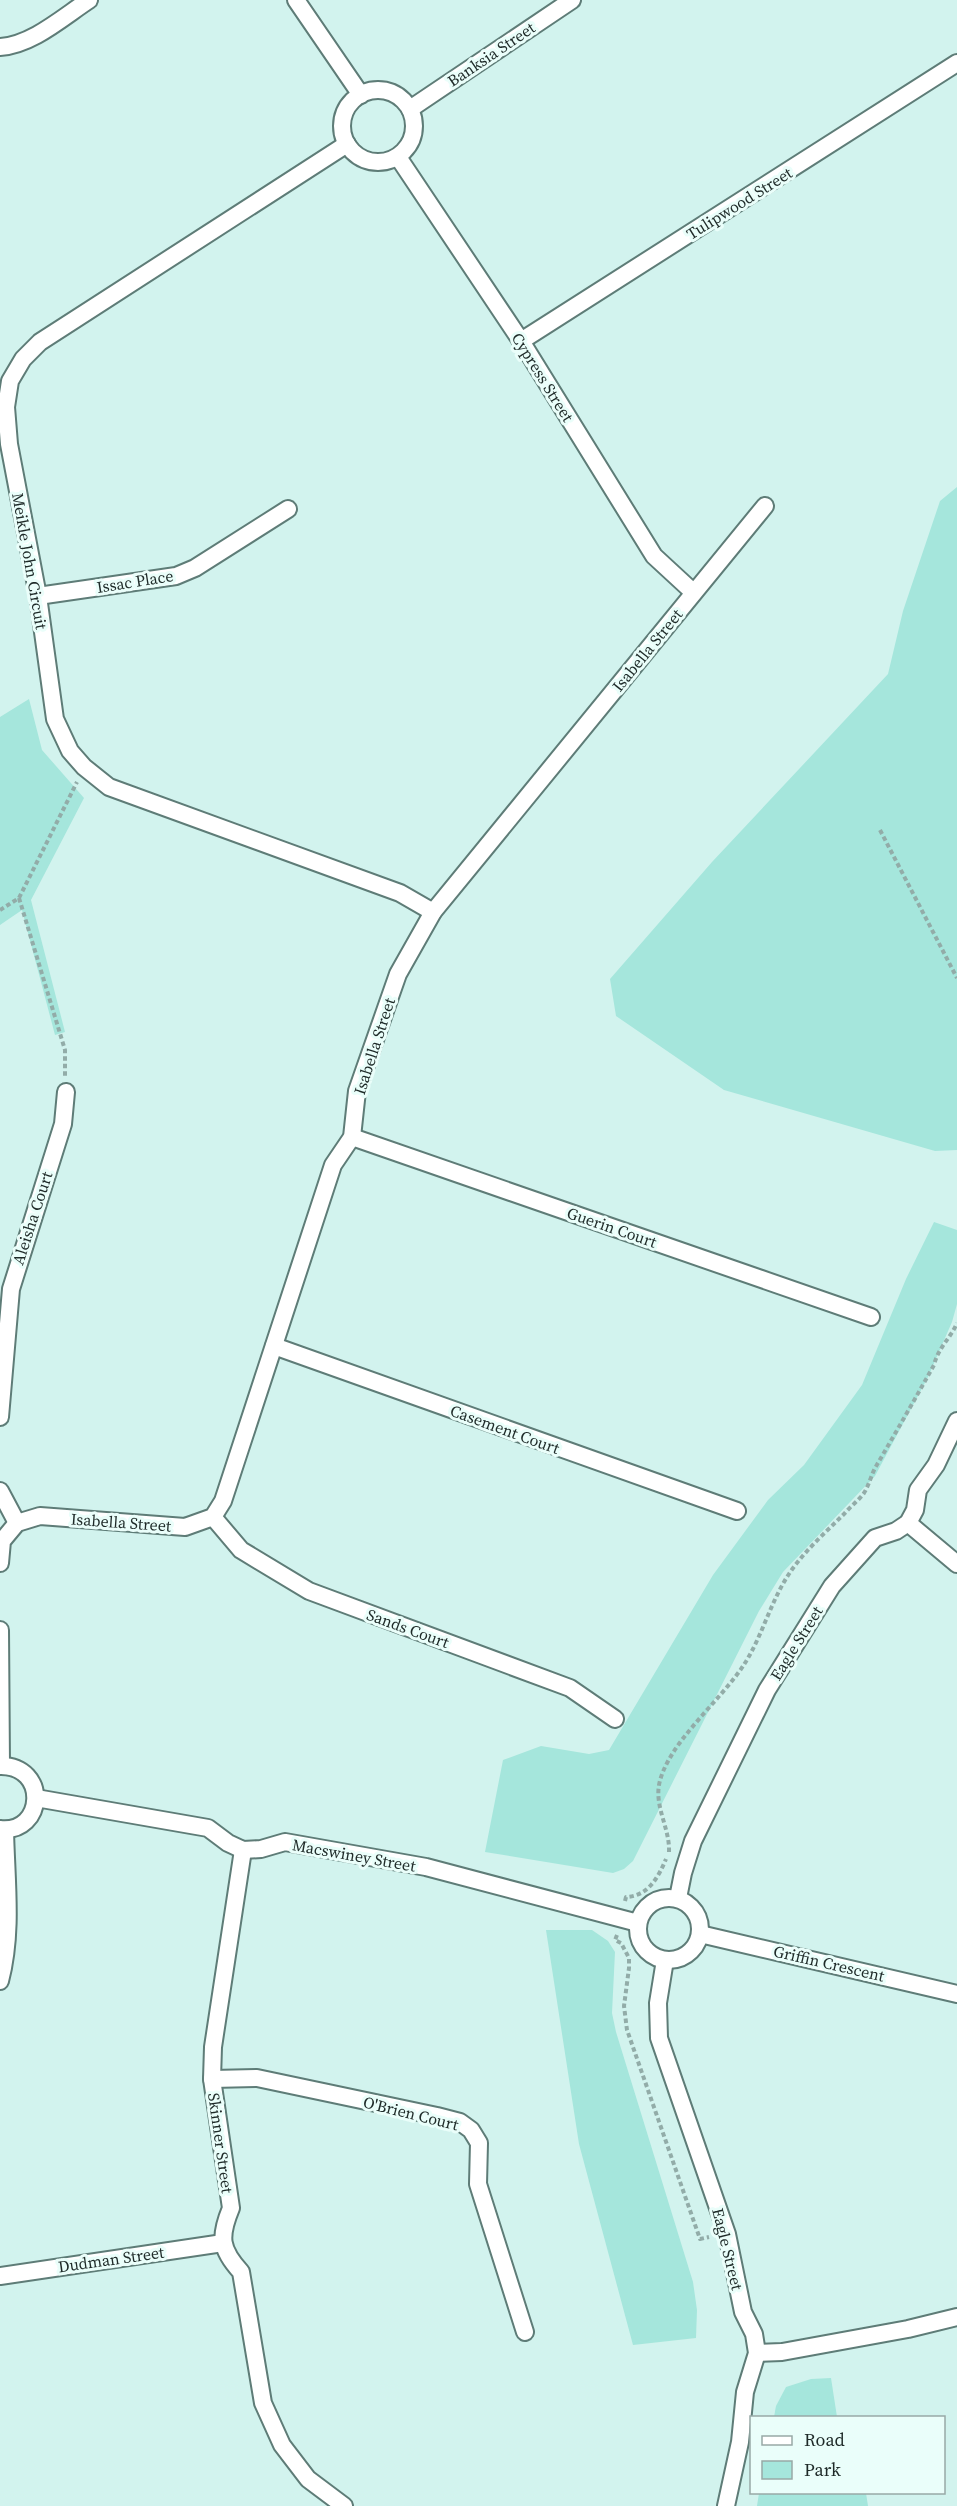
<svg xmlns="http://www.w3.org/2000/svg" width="957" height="2506" font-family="'Source Serif 4',serif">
<rect width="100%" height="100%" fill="#d2f3ee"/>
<g fill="#a5e6dc">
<path d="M 957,487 L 957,1150 L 935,1151 L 724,1090 L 616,1016 L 610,979 L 712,862 L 888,674 L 903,611 L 940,501 Z"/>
<path d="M 29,699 L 42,750 L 84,798 L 31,900 L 65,1032 L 55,1035 L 22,910 L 0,925 L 0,717 Z"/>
<path d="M 934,1222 L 957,1230 L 957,1304 L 952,1322 L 928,1377 L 875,1476 L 783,1572 L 759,1611 L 633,1861 L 624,1869 L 613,1873 L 485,1852 L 503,1760 L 541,1746 L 589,1754 L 609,1750 L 713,1575 L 768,1500 L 804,1465 L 862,1385 L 906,1279 Z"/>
<path d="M 546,1930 L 592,1930 L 608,1941 L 615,1952 L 612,2013 L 616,2032 L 693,2282 L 697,2310 L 696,2338 L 633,2345 L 579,2144 Z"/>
<path d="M 831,2378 L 837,2417 L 774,2417 L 776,2406 L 786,2387 L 811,2379 Z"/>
<path d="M 759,2493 L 866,2493 L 868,2506 L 757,2506 Z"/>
</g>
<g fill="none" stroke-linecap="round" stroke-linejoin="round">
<g stroke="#5e7c77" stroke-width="20">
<g id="minor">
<path d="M 296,0 L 361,95"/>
<path d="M 0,47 C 32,45 63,17 89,0"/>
<circle cx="378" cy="126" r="36"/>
<path d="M 410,109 L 572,0"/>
<path d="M 347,144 L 40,342 L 23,359 L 10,381 L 6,407 L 9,444 L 38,596 L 55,719 L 70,751 L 84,767 L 109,787 L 400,893 L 433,912"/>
<path d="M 398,157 L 521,341 L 654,556 L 693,592"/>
<path d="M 521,341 L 957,63"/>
<path d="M 38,596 L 176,576 L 195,568 L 288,509"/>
<path d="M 352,1137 L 871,1317"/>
<path d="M 274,1346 L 737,1511"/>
<path d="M 0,1417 L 11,1289 L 63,1124 L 66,1092"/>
<path d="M 0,1491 L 17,1523"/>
<path d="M 213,1517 L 241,1550 L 309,1591 L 570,1688 L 615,1719"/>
<path d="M 908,1523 L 957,1564"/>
<path d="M 0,1563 L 2,1541 L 17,1523 L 40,1516 L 185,1527 L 213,1517 L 223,1501 L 333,1165 L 352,1137 L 357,1091 L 398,974 L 433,912 L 765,506"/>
<path d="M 0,1630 L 1,1765"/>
<path d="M 0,1766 C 49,1765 45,1834 0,1829"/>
<path d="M 36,1798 L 208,1828 L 228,1843 L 243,1850 L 261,1849 L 285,1842 L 426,1867 L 638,1923"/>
<path d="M 243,1850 L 213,2047 L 212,2079 L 231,2208 C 219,2237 220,2249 241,2272 L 263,2403 L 282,2445 L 308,2479 L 344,2506"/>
<circle cx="669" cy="1929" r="31"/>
<path d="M 678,1898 L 683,1873 L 693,1841 L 767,1690 L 832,1586 L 875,1538 L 896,1531 L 908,1523 L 915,1510 L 918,1490 L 936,1465 L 957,1421"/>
<path d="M 700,1934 L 957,1994"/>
<path d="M 665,1960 L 658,2003 L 659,2038 L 727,2234 L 743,2312 L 754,2334 L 757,2353 L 745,2392 L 740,2442 L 726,2506"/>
<path d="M 0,1981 C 13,1932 6,1880 5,1830"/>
<path d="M 212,2079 L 257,2078 L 437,2116 L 460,2122 L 471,2130 L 479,2143 L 478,2184 L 525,2332"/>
<path d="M 0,2276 L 223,2243"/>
<path d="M 757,2353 L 782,2352 L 908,2329 L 957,2317"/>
</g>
</g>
<g stroke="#92aca8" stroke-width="4" stroke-dasharray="4.5 3" stroke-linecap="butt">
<path d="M 880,830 L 957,978"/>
<path d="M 19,898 L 65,1050 L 65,1076"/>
<path d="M 0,910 L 19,898 L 77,782"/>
<path d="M 669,1852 C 670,1829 655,1808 659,1785 C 667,1743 722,1700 745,1663 C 762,1636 770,1604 787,1577 C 802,1553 825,1533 845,1513 C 851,1506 859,1500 864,1493 C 869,1485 871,1476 875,1468 C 895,1434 915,1399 934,1365 C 938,1348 950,1339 957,1323"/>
<path d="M 625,1901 L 626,1897 C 648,1896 658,1878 666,1859"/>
<path d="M 617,1935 L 615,1940 L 621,1943 L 629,1958 L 629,1968 L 624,2006 L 627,2030 L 700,2239 L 709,2237"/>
</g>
<use href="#minor" stroke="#fff" stroke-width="16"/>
</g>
<g text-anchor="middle" stroke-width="6" stroke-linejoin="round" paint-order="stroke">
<g font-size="16" fill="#1e2a28" stroke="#eafefa">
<text transform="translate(491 54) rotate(-34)" y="6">Banksia Street</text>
<text transform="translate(739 203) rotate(-32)" y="6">Tulipwood Street</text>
<text transform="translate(543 377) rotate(58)" y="6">Cypress Street</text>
<text transform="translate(30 561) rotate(80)" y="6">Meikle John Circuit</text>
<text transform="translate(135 581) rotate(-9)" y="6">Issac Place</text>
<text transform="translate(647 650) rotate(-51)" y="6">Isabella Street</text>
<text transform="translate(374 1046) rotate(-72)" y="6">Isabella Street</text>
<text transform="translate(32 1218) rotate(-72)" y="6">Aleisha Court</text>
<text transform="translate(612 1227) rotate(19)" y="6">Guerin Court</text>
<text transform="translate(505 1429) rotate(20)" y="6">Casement Court</text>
<text transform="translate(121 1522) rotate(4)" y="6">Isabella Street</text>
<text transform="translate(408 1628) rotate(20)" y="6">Sands Court</text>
<text transform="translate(796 1643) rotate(-58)" y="6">Eagle Street</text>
<text transform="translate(354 1855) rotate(10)" y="6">Macswiney Street</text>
<text transform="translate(829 1963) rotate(13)" y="6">Griffin Crescent</text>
<text transform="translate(411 2113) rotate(14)" y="6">O'Brien Court</text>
<text transform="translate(221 2143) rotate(82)" y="6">Skinner Street</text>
<text transform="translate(728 2249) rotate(76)" y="6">Eagle Street</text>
<text transform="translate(111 2259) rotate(-8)" y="6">Dudman Street</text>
</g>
</g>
<rect x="750" y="2416" width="195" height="78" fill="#eafefa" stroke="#98a9a6" stroke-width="1.5"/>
<rect x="762" y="2436" width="30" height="9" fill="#ffffff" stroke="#98a9a6" stroke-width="1.5"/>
<text x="804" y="2446" font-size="18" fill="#1e2a28">Road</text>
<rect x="762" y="2461" width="30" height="18" fill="#a5e6dc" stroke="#98a9a6" stroke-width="1.5"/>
<text x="804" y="2476" font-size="18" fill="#1e2a28">Park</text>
</svg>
